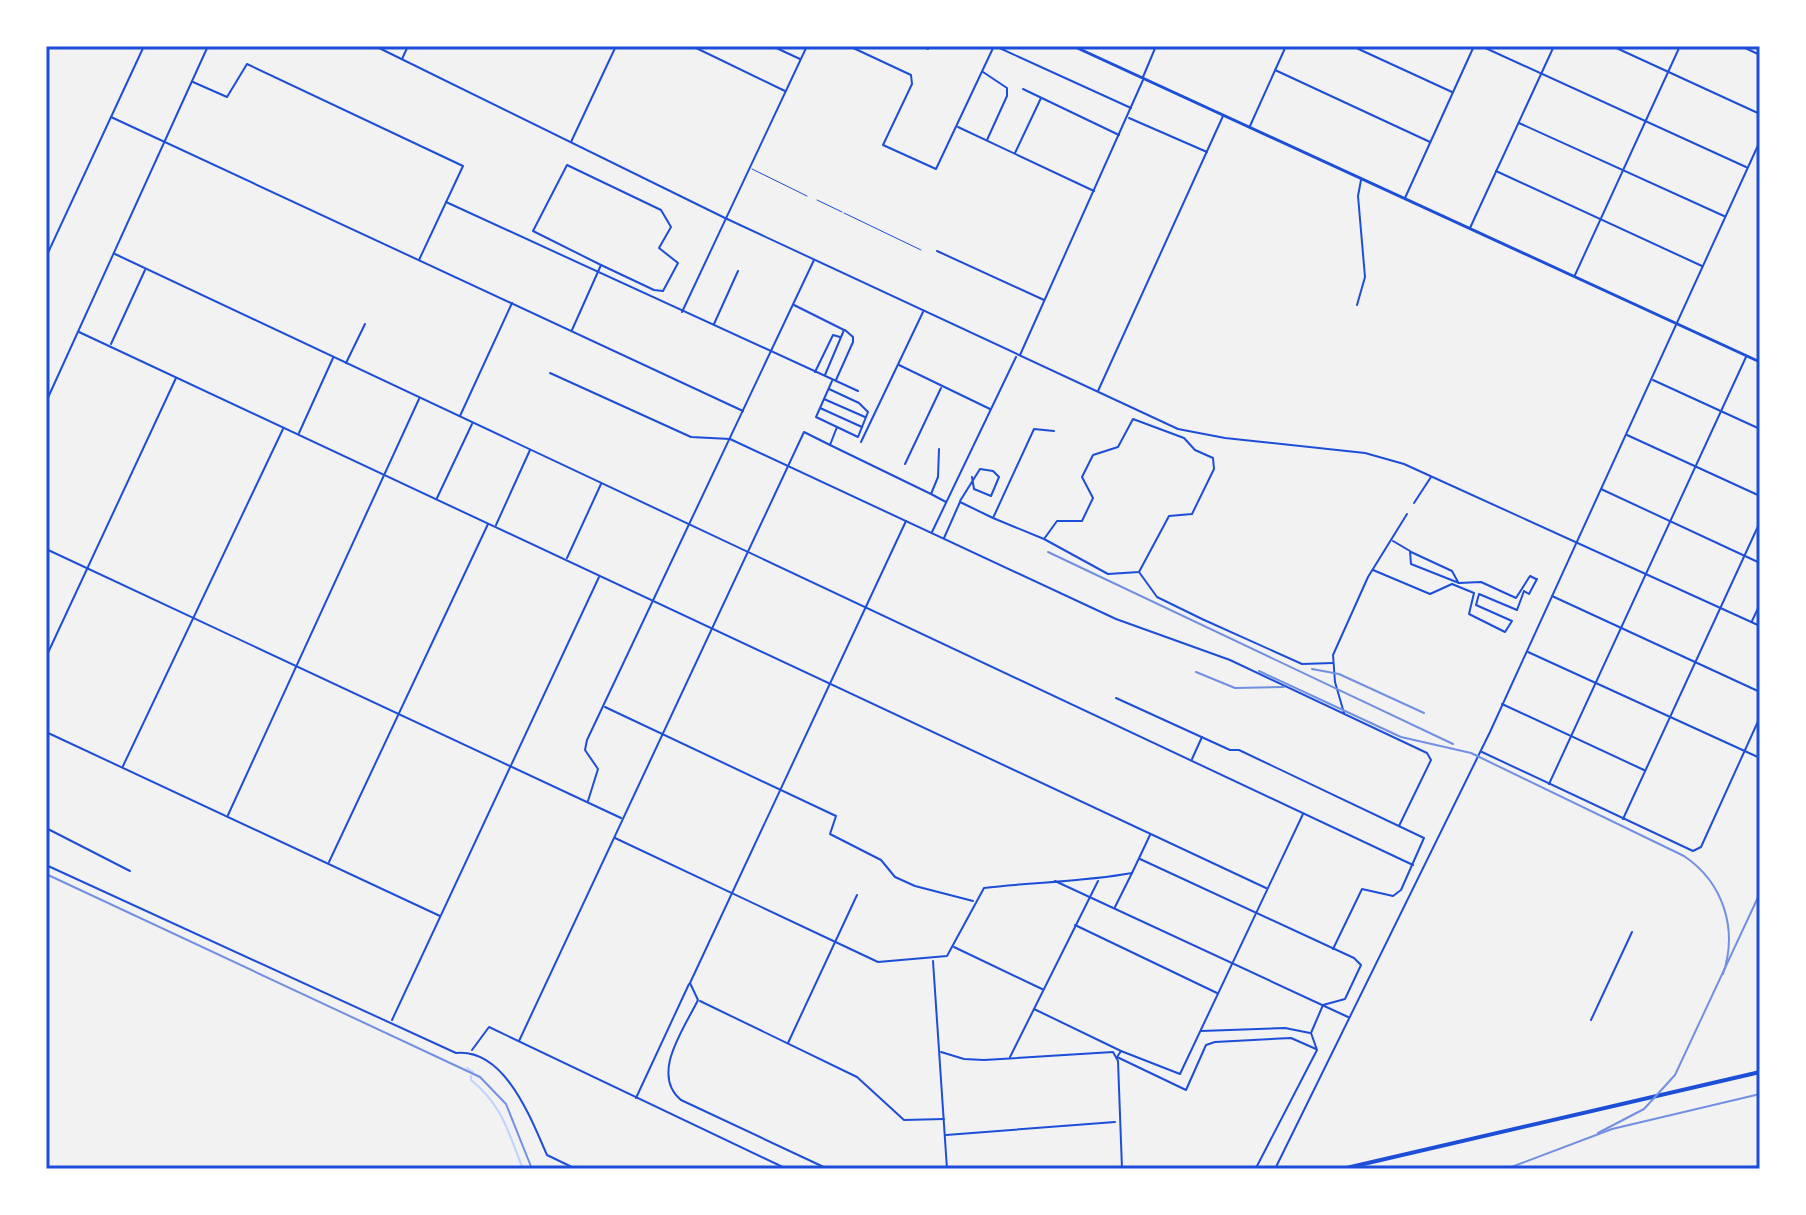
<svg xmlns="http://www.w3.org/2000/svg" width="1806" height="1215" font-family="'Alegreya Sans',sans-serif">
<rect width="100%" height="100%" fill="#f2f2f2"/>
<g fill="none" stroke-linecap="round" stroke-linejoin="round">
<g stroke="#bfd3fe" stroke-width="2">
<path d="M 467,1068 L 473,1072"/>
<path d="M 471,1076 L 471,1080 C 503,1106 508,1132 523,1169"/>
<path d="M 1744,1169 L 1760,1165"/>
</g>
<g stroke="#1d4ed8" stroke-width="1">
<path d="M 752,169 L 807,196"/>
<path d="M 817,200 L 842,212"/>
<path d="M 844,213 L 921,250"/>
</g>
<g stroke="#1d4ed8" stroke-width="2">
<path d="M 375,46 L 725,218 L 1178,429 L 1225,438 L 1365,453 L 1404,464 L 1760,626"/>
<path d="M 692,46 L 785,91"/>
<path d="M 772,46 L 800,59"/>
<path d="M 849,46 L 911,75 L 912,84 L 883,145 L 936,169 L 994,46"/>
<path d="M 922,46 L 928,49"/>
<path d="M 995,46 L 1131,108"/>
<path d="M 1352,46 L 1452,92"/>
<path d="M 1481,46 L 1746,167"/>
<path d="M 1612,46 L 1760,114"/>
<path d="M 1741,46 L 1760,55"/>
<path d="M 402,59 L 408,46"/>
<path d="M 1275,70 L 1430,142"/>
<path d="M 983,72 L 1007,88 L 1007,96 L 987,140"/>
<path d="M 193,82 L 227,97 L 247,64 L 463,166 L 419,260"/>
<path d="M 1023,89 L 1119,135"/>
<path d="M 111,117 L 743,411"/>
<path d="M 1129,118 L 1207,152"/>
<path d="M 1519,123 L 1724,216"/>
<path d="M 1250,126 L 1286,46"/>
<path d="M 958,127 L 1094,191"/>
<path d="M 571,142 L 616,46"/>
<path d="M 1015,153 L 1041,98"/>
<path d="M 1496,171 L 1702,266"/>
<path d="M 1405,198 L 1474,46"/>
<path d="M 446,202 L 858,391"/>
<path d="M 1470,228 L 1554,46"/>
<path d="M 937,251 L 1044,300"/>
<path d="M 115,254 L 1413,865"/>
<path d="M 46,257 L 144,46"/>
<path d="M 1575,275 L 1680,46"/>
<path d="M 794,305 L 844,330 L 825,375"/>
<path d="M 1357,305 L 1365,277 L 1358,196 L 1361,180"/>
<path d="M 682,312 L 807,46"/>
<path d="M 714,324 L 738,271"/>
<path d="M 572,330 L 601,265 L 533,231 L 567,165 L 661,210 L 671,227 L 659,248 L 678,263 L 663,291 L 654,290 L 601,265"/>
<path d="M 79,332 L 1266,888"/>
<path d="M 111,344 L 145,270"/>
<path d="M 1020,355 L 1143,80"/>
<path d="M 346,363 L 365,324"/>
<path d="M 899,365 L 990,409"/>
<path d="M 815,372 L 833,335 L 840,337"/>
<path d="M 550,373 L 691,437 L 730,439 L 1116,619 L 1230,660 L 1427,753 L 1431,760 L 1399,826"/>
<path d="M 836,380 L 853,342 L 853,337 L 845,330"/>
<path d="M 1653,380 L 1760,429"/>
<path d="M 829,389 L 859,403 L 868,412 L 862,427"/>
<path d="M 1098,391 L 1223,116"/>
<path d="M 824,399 L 865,417"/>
<path d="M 46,402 L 208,46"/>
<path d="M 820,408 L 862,427 L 858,437 L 816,417 L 832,381"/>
<path d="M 460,416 L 512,303"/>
<path d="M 299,433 L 333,358"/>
<path d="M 1627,435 L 1760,496"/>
<path d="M 861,442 L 923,312"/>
<path d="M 830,445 L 931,494 L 938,477 L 939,449"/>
<path d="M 905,464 L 941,388"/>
<path d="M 1601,489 L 1760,563"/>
<path d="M 931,494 L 946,502"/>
<path d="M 437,498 L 472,424"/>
<path d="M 960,501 L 980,469 L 993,471 L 999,477 L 991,496 L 974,489 L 972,477"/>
<path d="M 1414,503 L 1431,477"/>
<path d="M 993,518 L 1044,539 L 1057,521 L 1082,521 L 1093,498 L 1082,477 L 1093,455 L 1118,447 L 1133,419 L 1184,438 L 1195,450 L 1213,458 L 1214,469 L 1192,514 L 1169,516 L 1139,572 L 1108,574 L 1044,539"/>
<path d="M 496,525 L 530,450"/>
<path d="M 932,532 L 1016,357"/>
<path d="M 944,538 L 960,502 L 993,518 L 1034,429 L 1054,431"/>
<path d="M 1393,541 L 1410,551 L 1411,564 L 1459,583 L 1481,582 L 1516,598 L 1530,576 L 1536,579"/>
<path d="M 46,549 L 621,818"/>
<path d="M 1411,552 L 1452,571 L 1458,582"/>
<path d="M 567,558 L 601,484"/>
<path d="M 1373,570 L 1430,594 L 1452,584 L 1474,593 L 1469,614 L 1505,632 L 1512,621 L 1476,605 L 1479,594 L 1517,610 L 1524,591 L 1529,594 L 1537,579"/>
<path d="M 1139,572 L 1157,597 L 1202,619 L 1302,664 L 1333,663"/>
<path d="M 1552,596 L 1760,692"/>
<path d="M 1752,621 L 1760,604"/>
<path d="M 1528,652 L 1760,758"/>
<path d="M 46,657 L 176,378"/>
<path d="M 1116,698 L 1230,750 L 1239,750 L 1424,838 L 1401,890 L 1393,896 L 1362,889 L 1333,949"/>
<path d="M 1502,704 L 1644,770"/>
<path d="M 605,707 L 836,816 L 830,834 L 881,860 L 895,877 L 915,886 L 973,901"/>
<path d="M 1344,713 L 1335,682 L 1333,655 L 1368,577 L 1407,514"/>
<path d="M 46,732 L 440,916"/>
<path d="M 1482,752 L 1693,851 L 1701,847 L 1760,717"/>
<path d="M 1192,759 L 1202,737"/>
<path d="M 123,766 L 283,429"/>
<path d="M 1549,784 L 1746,357"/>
<path d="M 588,801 L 598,769 L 585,750 L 587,740 L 814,260"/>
<path d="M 228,815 L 419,399"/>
<path d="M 1623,819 L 1760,522"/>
<path d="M 46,828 L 130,871"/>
<path d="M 615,838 L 878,962 L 947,956 L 984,888 C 1033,882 1083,882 1132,873 L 1150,835"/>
<path d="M 1140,859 L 1354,958 L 1361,965 L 1345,999 L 1323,1005 L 1311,1033 L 1317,1050 L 1256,1168 L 1253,1169"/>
<path d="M 329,862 L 488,524"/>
<path d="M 46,865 L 456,1053 C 505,1048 531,1119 547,1155 L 576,1169"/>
<path d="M 1055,881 L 1348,1017"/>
<path d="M 1115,907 L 1132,873"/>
<path d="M 1075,925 L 1217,993"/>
<path d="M 954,947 L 1042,989"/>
<path d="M 933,961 L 947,1169"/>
<path d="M 700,1001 L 857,1077 L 904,1120 L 944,1119"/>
<path d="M 1034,1009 L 1121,1051 L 1117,1057 L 1186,1090 L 1206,1045 L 1215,1042 L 1291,1038 L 1316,1049"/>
<path d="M 392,1020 L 599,577"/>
<path d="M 1591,1020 L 1632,932"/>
<path d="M 1201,1031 L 1285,1028 L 1310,1033"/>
<path d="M 519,1041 L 804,432 L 830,445 L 837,427"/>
<path d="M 788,1043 L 857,895"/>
<path d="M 472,1050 L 489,1027 L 787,1169"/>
<path d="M 1121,1051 L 1180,1074 L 1303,814"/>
<path d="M 941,1052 L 964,1059 L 984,1060 L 1113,1052 L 1118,1061 L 1122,1169"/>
<path d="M 1010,1057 L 1098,881"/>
<path d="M 636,1098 L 689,984"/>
<path d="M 946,1135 L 1115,1122"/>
<path d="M 828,1169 L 681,1100 C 650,1074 684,1029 698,1000 L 690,983 L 906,521"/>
</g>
<g stroke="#1d4ed8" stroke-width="2">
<path d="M 1143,77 L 1156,46"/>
<path d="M 1275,1169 L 1490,732 L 1760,141"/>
</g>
<path stroke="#1d4ed8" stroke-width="3" d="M 1073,46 L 1760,362"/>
<path stroke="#1d4ed8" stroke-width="4" d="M 1342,1169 L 1760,1072"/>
<g stroke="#7290e2" stroke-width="2">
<path d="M 1048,552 L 1453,744"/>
<path d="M 1312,669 L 1339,674 L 1424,713"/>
<path d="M 1259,671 L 1401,737 L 1471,753 L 1684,856 C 1724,883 1738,930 1723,974"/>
<path d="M 1196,672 L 1235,688 L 1284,687"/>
<path d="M 46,874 L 480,1077 L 506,1104 L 532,1169"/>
<path d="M 1598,1133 L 1644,1109 L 1675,1075 L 1760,893"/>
<path d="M 1506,1169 L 1612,1129 L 1760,1094"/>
</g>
</g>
<rect width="1806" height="1215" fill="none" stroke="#ffffff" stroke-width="96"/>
<rect x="48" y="48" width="1710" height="1119" fill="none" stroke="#1d4ed8" stroke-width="3"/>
</svg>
